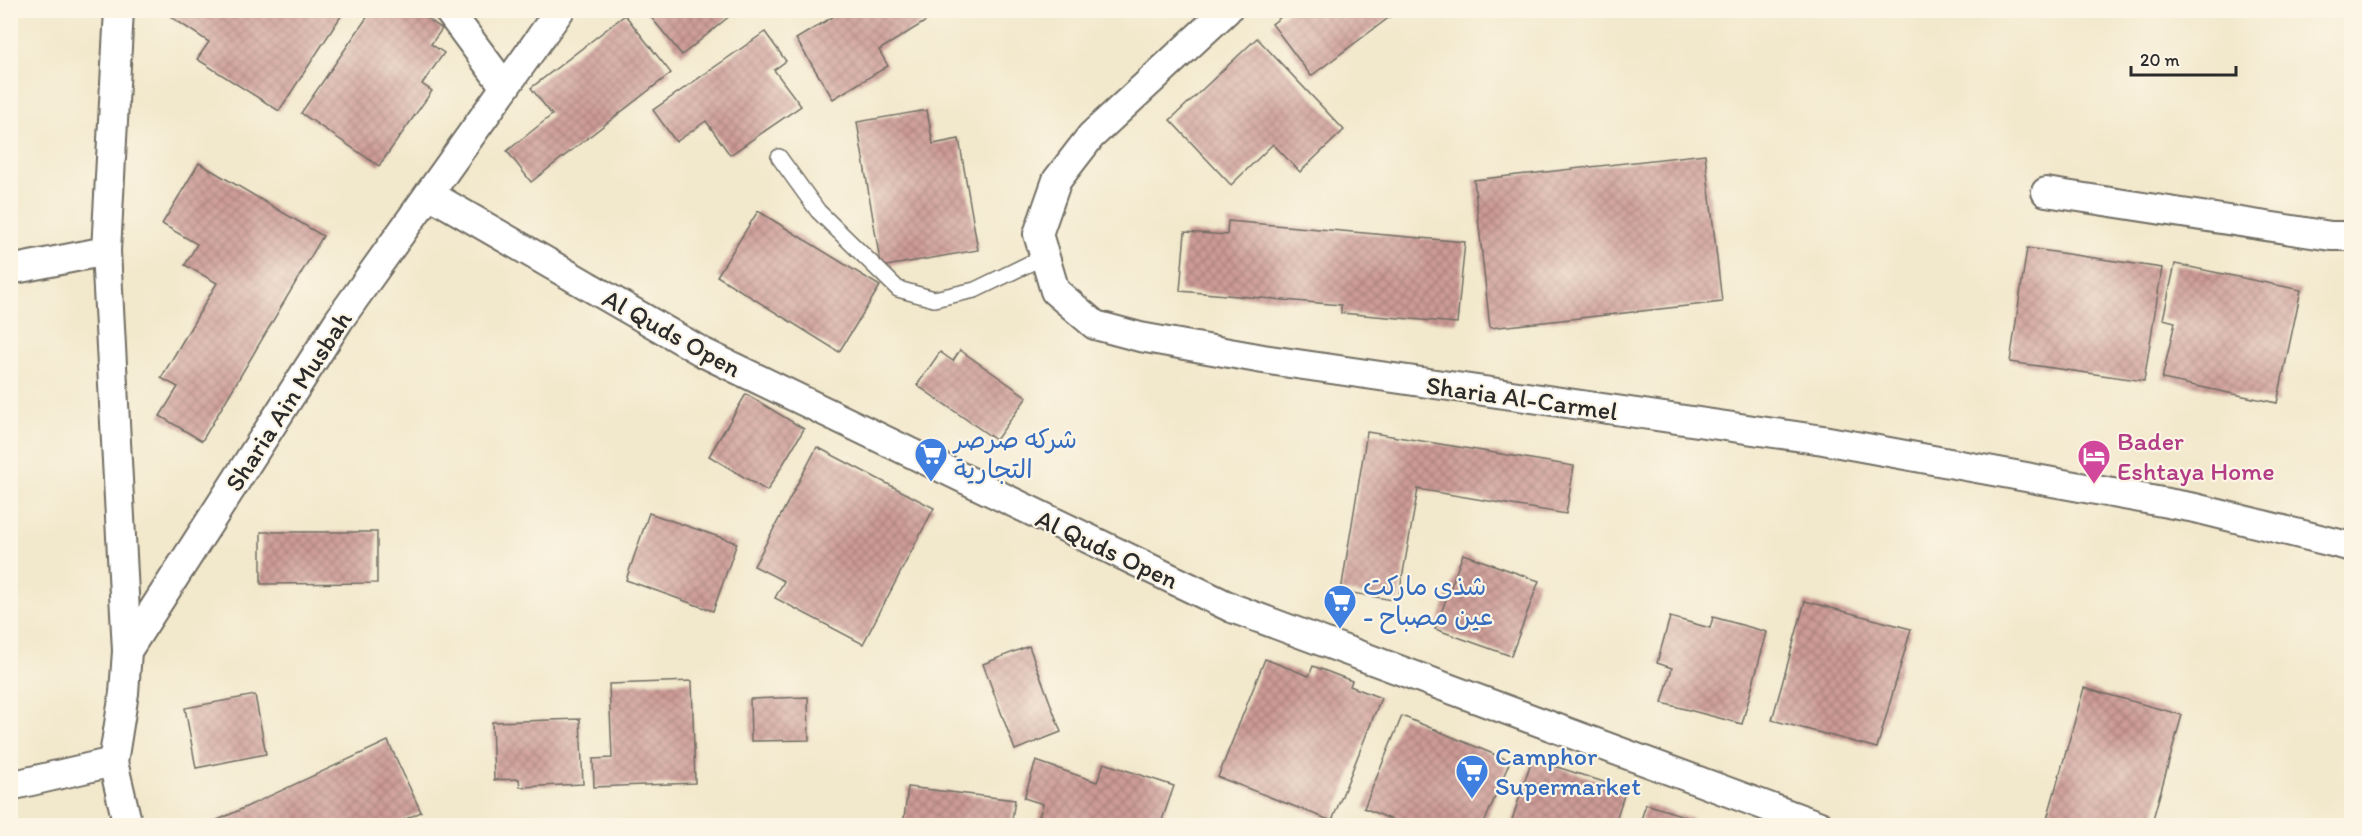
<svg xmlns="http://www.w3.org/2000/svg" width="2362" height="836" font-family="Itim,'Playpen Sans Arabic',sans-serif">
<defs>
<pattern id="building-cross-hatch" width="8" height="8" patternUnits="userSpaceOnUse" patternTransform="scale(1.5)"><rect width="8" height="8" fill="#cd9b97"/><path d="M0 0l8 8M0 8l8-8" fill="none" stroke="#a77f7b"/></pattern>
</defs>
<rect width="100%" height="100%" fill="#fcf5e5"/>
<filter id="ink" filterUnits="userSpaceOnUse"><feTurbulence type="fractalNoise" baseFrequency=".0167" numOctaves="2"/><feDisplacementMap in="SourceGraphic" scale="12" xChannelSelector="R" yChannelSelector="G"/><feConvolveMatrix kernelMatrix="1 2 1 2 8 2 1 2 1" color-interpolation-filters="sRGB"/></filter>
<filter id="wash" filterUnits="userSpaceOnUse"><feTurbulence type="fractalNoise" baseFrequency=".008" numOctaves="4" result="noise"/><feDisplacementMap in="SourceGraphic" scale="24" xChannelSelector="R" yChannelSelector="G"/><feGaussianBlur stdDeviation="1.35" result="paint"/><feColorMatrix in="noise" values="0 0 0 0 0 0 0 0 0 0 0 0 0 0 0 0 0 1.4 0 .05"/><feComposite in="paint" operator="in"/></filter>
<g filter="url(#wash)">
<rect width="100%" height="100%" fill="#f2e8cc"/>
<g id="blocks">
<g fill="url(#building-cross-hatch)">
<path d="M 175,10 L 345,10 L 279,111 L 197,59 L 209,42 L 171,17 Z"/>
<path d="M 372,10 L 416,10 L 442,29 L 431,44 L 444,53 L 422,84 L 432,91 L 379,166 L 301,113 Z"/>
<path d="M 645,10 L 737,10 L 682,55 Z"/>
<path d="M 844,10 L 933,10 L 936,15 L 879,50 L 888,66 L 833,99 L 796,39 Z"/>
<path d="M 1290,10 L 1399,10 L 1311,76 L 1272,24 Z"/>
<path d="M 625,15 L 671,73 L 531,182 L 507,151 L 552,115 L 531,88 Z"/>
<path d="M 765,32 L 786,61 L 774,70 L 801,106 L 730,155 L 706,121 L 676,142 L 653,110 Z"/>
<path d="M 1257,38 L 1344,130 L 1300,172 L 1273,144 L 1231,185 L 1170,120 Z"/>
<path d="M 927,110 L 933,144 L 959,139 L 978,250 L 881,267 L 857,122 Z"/>
<path d="M 1705,154 L 1722,302 L 1490,328 L 1474,180 Z"/>
<path d="M 199,163 L 323,236 L 202,441 L 160,416 L 178,387 L 161,378 L 217,283 L 185,265 L 197,244 L 162,224 Z"/>
<path d="M 758,211 L 880,286 L 839,352 L 717,276 Z"/>
<path d="M 1228,221 L 1465,242 L 1457,323 L 1341,313 L 1341,305 L 1180,291 L 1185,232 L 1227,235 Z"/>
<path d="M 2027,248 L 2162,268 L 2144,381 L 2010,362 Z"/>
<path d="M 2175,264 L 2301,290 L 2277,403 L 2162,379 L 2175,322 L 2163,319 Z"/>
<path d="M 960,350 L 1027,397 L 996,440 L 917,385 L 940,352 L 953,361 Z"/>
<path d="M 746,394 L 804,429 L 767,491 L 709,456 Z"/>
<path d="M 1367,432 L 1574,466 L 1566,514 L 1418,489 L 1398,601 L 1341,591 Z"/>
<path d="M 817,447 L 934,508 L 863,644 L 775,598 L 784,581 L 754,566 Z"/>
<path d="M 649,513 L 737,543 L 713,611 L 626,580 Z"/>
<path d="M 261,532 L 377,532 L 377,583 L 261,584 Z"/>
<path d="M 1463,554 L 1539,581 L 1511,656 L 1435,629 Z"/>
<path d="M 1805,601 L 1911,629 L 1877,748 L 1772,720 Z"/>
<path d="M 1670,617 L 1710,628 L 1713,617 L 1767,632 L 1742,724 L 1662,703 L 1672,668 L 1657,663 Z"/>
<path d="M 1029,646 L 1061,732 L 1015,750 L 983,664 Z"/>
<path d="M 1265,659 L 1309,676 L 1313,666 L 1352,681 L 1350,686 L 1381,698 L 1332,821 L 1218,777 Z"/>
<path d="M 692,681 L 695,783 L 594,787 L 593,759 L 612,758 L 609,684 Z"/>
<path d="M 2084,688 L 2182,715 L 2151,826 L 2045,826 Z"/>
<path d="M 255,695 L 266,754 L 196,768 L 185,708 Z"/>
<path d="M 808,697 L 809,740 L 751,741 L 750,699 Z"/>
<path d="M 1402,716 L 1510,761 L 1483,826 L 1407,826 L 1364,808 Z"/>
<path d="M 580,719 L 583,784 L 520,787 L 519,779 L 494,780 L 492,722 Z"/>
<path d="M 388,741 L 421,812 L 391,826 L 205,826 Z"/>
<path d="M 1532,759 L 1626,789 L 1614,826 L 1510,826 Z"/>
<path d="M 1036,761 L 1097,782 L 1104,763 L 1174,786 L 1160,826 L 1036,826 L 1043,804 L 1024,798 Z"/>
<path d="M 908,787 L 1015,800 L 1011,826 L 903,826 Z"/>
<path d="M 1646,804 L 1712,825 L 1712,826 L 1639,826 Z"/>
<path d="M 82,820 L 84,826 L 66,826 L 66,825 Z"/>
</g>
</g>
</g>
<g filter="url(#ink)">
<use href="#blocks" fill-opacity="0" stroke="#716d63" stroke-width="1.5"/>
<g fill="none" stroke-linecap="round" stroke-linejoin="round">
<g stroke="#716d63" stroke-width="18">
<path id="lane" d="M 779,157 L 818,211 L 898,289 L 934,299 L 975,290 L 1045,256"/>
</g>
<g stroke="#716d63" stroke-width="32">
<g id="street">
<path d="M 119,10 L 106,251 L 127,651"/>
<path d="M 448,10 L 505,87"/>
<path d="M 1227,10 L 1091,136 L 1057,180 L 1038,234 L 1055,291 L 1095,325 L 1140,337 L 1263,359 L 1823,440 L 2195,508 L 2352,547"/>
<path d="M 2046,192 L 2331,236 L 2352,236"/>
<path d="M 429,194 L 704,353 L 1232,608 L 1820,826"/>
<path d="M 10,270 L 106,251"/>
<path d="M 10,786 L 113,762"/>
<path d="M 128,826 L 113,762 L 124,693 L 127,651 L 339,320 L 560,10"/>
</g>
</g>
<use href="#lane" stroke="#fff" stroke-width="15"/>
<use href="#street" stroke="#fff" stroke-width="28"/>
</g>
</g>
<defs>
<g id="supermarket-pin" transform="scale(1.725)"><path d="M0 17L-7.5 6A9.5 9.5 0 1 1 7.5 6Z" fill="#3f7fe0" stroke="#fcf5e5"/><path d="M-6-5.5h2.5l.6 2H6L4.5 2H-2.5L-4.4-4H-6ZM-1.5 3.2a1.3 1.3 0 1 0 .1 0ZM3 3.2a1.3 1.3 0 1 0 .1 0Z" fill="#fff"/></g>
<g id="hotel-pin" transform="scale(1.725)"><path d="M0 17L-7.5 6A9.5 9.5 0 1 1 7.5 6Z" fill="#d1479c" stroke="#fcf5e5"/><path d="M-6-4.5h1.5V1H6V5H4.5V3h-9V5H-6ZM-4 0a1.8 1.8 0 1 1 3.6 0ZM.5 0V-2.5h3Q6-2.5 6 0Z" fill="#fff"/></g>
</defs>
<g fill-rule="evenodd">
<use href="#supermarket-pin" x="931" y="454"/>
<use href="#hotel-pin" x="2094" y="456"/>
<use href="#supermarket-pin" x="1340" y="601"/>
<use href="#supermarket-pin" x="1472" y="771"/>
</g>
<g text-anchor="middle" stroke-width="4.5" stroke-linejoin="round" paint-order="stroke">
<g font-size="26" fill="#2b2b2b" stroke="#fcf5e5">
<text transform="translate(672 333) rotate(29)" y="9">Al Quds Open</text>
<text transform="translate(1522 398) rotate(8)" y="9">Sharia Al-Carmel</text>
<text transform="translate(288 401) rotate(-57)" y="9">Sharia Ain Musbah</text>
<text transform="translate(1107 549) rotate(25)" y="9">Al Quds Open</text>
</g>
<g font-size="26" fill="#366cbe" stroke="#fcf5e5" text-anchor="start">
<text x="954" y="448">شركه صرصر<tspan x="954" dy="30">التجارية</tspan></text>
<text x="1363" y="595">شذى ماركت<tspan x="1363" dy="30">- عين مصباح</tspan></text>
<text x="1495" y="765">Camphor<tspan x="1495" dy="30">Supermarket</tspan></text>
</g>
<g font-size="26" fill="#b23c85" stroke="#fcf5e5" text-anchor="start">
<text x="2117" y="450">Bader<tspan x="2117" dy="30">Eshtaya Home</tspan></text>
</g>
</g>
<rect width="2362" height="836" fill="none" stroke="#fcf5e5" stroke-width="36"/>
<path d="M2131 66v9h105v-9" fill="none" stroke="#2b2b2b" stroke-width="3"/>
<text x="2140" y="66" font-size="18" fill="#2b2b2b" stroke="#fcf5e5" stroke-width="4.5" paint-order="stroke">20 m</text>
</svg>
